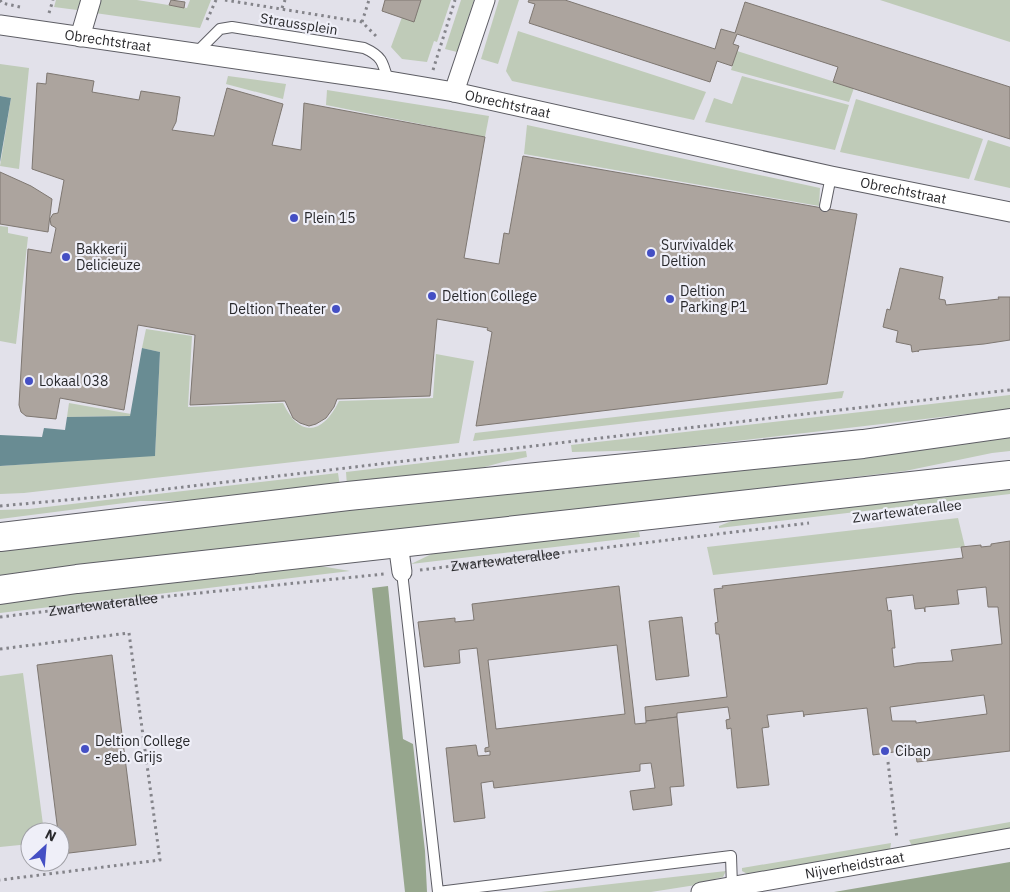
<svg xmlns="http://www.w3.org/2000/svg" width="1010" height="892" font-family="'IBM Plex Sans',sans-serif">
<rect width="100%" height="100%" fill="#e2e1ea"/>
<g fill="#bfcbb8">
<path d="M 56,0 L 81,0 L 77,10 L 54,7 Z"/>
<path d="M 98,0 L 137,0 L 187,8 L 190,0 L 211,0 L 200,28 L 95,13 Z"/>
<path d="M 421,0 L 451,0 L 437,42 L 434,41 L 427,62 L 402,59 L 391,47 L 402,17 L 414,21 Z"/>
<path d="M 461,0 L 474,0 L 457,52 L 445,49 Z"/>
<path d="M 499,0 L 519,0 L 498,64 L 481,59 Z"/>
<path d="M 880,0 L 1010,0 L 1010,42 Z"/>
<path d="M 518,31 L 706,92 L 694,120 L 512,81 L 506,71 Z"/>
<path d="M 737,51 L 854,88 L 849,102 L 731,70 Z"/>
<path d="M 0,64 L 29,68 L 19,169 L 0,166 L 11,98 L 0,96 Z"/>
<path d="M 228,76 L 286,84 L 283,99 L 226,84 Z"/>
<path d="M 742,76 L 849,105 L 835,150 L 705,122 L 714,98 L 732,104 Z"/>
<path d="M 327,90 L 489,116 L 485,137 L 326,105 Z"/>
<path d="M 856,99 L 983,139 L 969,179 L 840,152 Z"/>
<path d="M 527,125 L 820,188 L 819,206 L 524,154 Z"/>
<path d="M 988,140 L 1010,147 L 1010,188 L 974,180 Z"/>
<path d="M 0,226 L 8,227 L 8,233 L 28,237 L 16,344 L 0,341 Z"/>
<path d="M 146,329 L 192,336 L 188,407 L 283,403 C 300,439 323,434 339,401 L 433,398 L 436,354 L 474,361 L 459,443 L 24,493 L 0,494 L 0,466 L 155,455 L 160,352 L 142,348 Z"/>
<path d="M 844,391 L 842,398 L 473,441 L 475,433 Z"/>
<path d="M 1010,395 L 1010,409 L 658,450 L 572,452 L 571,445 Z"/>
<path d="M 69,403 L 131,414 L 130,416 L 67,417 Z"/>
<path d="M 1010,430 L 1010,451 L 992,453 L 905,471 L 0,579 L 0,549 Z"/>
<path d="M 526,451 L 527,457 L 503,462 L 470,471 L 347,486 L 346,472 Z"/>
<path d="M 338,473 L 340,487 L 207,501 L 140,501 L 0,519 L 0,510 L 29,509 Z"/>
<path d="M 1010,487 L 1010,494 L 719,528 L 719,526 L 760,510 Z"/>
<path d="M 958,518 L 965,547 L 713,575 L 707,547 Z"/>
<path d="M 598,529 L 630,533 L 639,532 L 640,537 L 411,564 L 448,546 Z"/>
<path d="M 302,563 L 350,571 L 0,613 L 0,600 Z"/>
<path d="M 23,673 L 44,832 L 30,832 L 30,844 L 0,847 L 0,676 Z"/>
<path d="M 1010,822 L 1010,831 L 912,846 L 909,840 Z"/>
<path d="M 891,843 L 890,851 L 751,876 L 742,871 L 742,868 Z"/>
<path d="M 726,871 L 723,877 L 715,879 L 715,882 L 651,892 L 541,892 Z"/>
</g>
<g fill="#96a68d">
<path d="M 388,586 L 403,739 L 413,744 L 425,851 L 427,892 L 405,892 L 372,588 Z"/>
<path d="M 1010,862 L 1010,892 L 834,892 Z"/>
</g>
<g fill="#698c93">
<path d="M 0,96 L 11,98 L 0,162 Z"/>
<path d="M 142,348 L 160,352 L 155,456 L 0,466 L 0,435 L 42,437 L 44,428 L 65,430 L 67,417 L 130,416 Z"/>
</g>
<g fill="#aca49e" stroke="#7e7771" fill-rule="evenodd">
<path d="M 171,0 L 185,2 L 184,8 L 169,5 Z"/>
<path d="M 385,0 L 421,0 L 414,22 L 382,11 Z"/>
<path d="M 529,0 L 565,0 L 715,49 L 721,29 L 735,33 L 745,2 L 1010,87 L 1010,139 L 833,82 L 838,67 L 737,34 L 733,44 L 739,46 L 732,66 L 717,61 L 710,82 L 529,23 L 535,4 L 528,2 Z"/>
<path d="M 47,73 L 94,81 L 92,92 L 139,100 L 141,91 L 180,97 L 176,122 L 172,130 L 214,136 L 227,88 L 283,104 L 272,145 L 301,150 L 304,103 L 485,137 L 464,258 L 499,264 L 504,233 L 509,234 L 523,156 L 857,214 L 827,384 L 476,426 L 492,332 L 487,330 L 488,328 L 437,319 L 430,396 L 337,399 L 334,407 L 326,418 L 316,424 L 309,426 L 300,423 L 293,418 L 285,401 L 190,405 L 195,335 L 138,325 L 124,410 L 60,398 L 56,419 L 26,416 L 21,412 L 19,405 L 28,249 L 51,253 L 56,228 L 51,225 L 50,219 L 53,214 L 58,213 L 64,180 L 32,169 L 37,83 L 46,84 Z"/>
<path d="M 0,172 L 31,186 L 52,199 L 48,232 L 0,224 Z"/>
<path d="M 900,268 L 943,277 L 939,299 L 945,300 L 946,305 L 999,299 L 998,297 L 1010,297 L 1010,340 L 984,344 L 919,350 L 918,352 L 918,351 L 912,352 L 911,345 L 896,342 L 898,331 L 883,327 L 887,309 L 890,310 Z"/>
<path d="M 1010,541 L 1010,751 L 917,762 L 915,749 L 873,755 L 867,708 L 804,715 L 804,717 L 803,711 L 767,715 L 769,727 L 762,728 L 769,785 L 737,788 L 731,728 L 727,729 L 726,720 L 730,719 L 728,707 L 677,713 L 677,717 L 646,721 L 645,707 L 727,697 L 719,634 L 716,634 L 715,623 L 718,622 L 714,589 L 723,588 L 722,586 L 963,558 L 961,547 L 981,545 L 981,547 L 991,546 L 991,544 ZM 986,587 L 988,607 L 998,607 L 1002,644 L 951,650 L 953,661 L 917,663 L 894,667 L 892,648 L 895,648 L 891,610 L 888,611 L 886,598 L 913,595 L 915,609 L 924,608 L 925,612 L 925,607 L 959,604 L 957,590 ZM 984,695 L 987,714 L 916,723 L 916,721 L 892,721 L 890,707 Z"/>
<path d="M 619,586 L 635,724 L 646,723 L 646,721 L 677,717 L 684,786 L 670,787 L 672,805 L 633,810 L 630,791 L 655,788 L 651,763 L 640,764 L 640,771 L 494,788 L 493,781 L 481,783 L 485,818 L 454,822 L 446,748 L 476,745 L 478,756 L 490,755 L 490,751 L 485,752 L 485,748 L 489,747 L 477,648 L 459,650 L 460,663 L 424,667 L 418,622 L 455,618 L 455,622 L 474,620 L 472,604 ZM 617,645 L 625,714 L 496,729 L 488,660 Z"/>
<path d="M 682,617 L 689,676 L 656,680 L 649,621 Z"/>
<path d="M 112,655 L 136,845 L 61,854 L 60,832 L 58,832 L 37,665 Z"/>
</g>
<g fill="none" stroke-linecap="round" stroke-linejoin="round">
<g stroke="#5d5d64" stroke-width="12">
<g id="lane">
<path d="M 196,53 L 220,29 L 232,27 L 364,48 C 382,56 383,62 388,81"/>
<path d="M 825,206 L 831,176"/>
<path d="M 402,572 L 438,892 L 731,856 L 732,887"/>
</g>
</g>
<g stroke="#5d5d64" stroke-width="21">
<g id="street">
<path id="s3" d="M 0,25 L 388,81 L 454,92 L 831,176 L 1010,212"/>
<path d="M 80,37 L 91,0"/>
<path d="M 454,92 L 485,0"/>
<path d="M 398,543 L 402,572"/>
<path id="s4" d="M 701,892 L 1010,838"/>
</g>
</g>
<g stroke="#5d5d64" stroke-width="30">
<g id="primary">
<path d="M 0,537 L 348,496 L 863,444 L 1010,423"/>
<path d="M 0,590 L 77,579 L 1010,475"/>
</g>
</g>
<g stroke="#84848a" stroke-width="3" stroke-dasharray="2.5 4" stroke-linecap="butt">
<path d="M 0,0 L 2,3 L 20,7"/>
<path d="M 225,0 L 362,22 L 376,36"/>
<path d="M 282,8 L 285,0"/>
<path d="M 49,13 L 53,0"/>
<path d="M 207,20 L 216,0"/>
<path d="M 362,22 L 369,0"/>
<path d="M 433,70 L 455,0"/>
<path d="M 0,506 L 99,497 L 1010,390"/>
<path id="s1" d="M 420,570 L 809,523"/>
<path id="s2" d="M 0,617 L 170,596 L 384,574"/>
<path d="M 0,649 L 129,633 L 160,860 L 0,880"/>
<path d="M 888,762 L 897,839"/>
</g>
<use href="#lane" stroke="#fff" stroke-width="10"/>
<use href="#street" stroke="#fff" stroke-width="19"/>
<use href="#primary" stroke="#fff" stroke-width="28"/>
</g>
<g fill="#444fc4" stroke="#efeff8" stroke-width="2">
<circle cx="294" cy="218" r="5"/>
<circle cx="651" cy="253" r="5"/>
<circle cx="66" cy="257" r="5"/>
<circle cx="432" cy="296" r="5"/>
<circle cx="670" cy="299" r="5"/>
<circle cx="336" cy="309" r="5"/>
<circle cx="29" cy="381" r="5"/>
<circle cx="85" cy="749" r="5"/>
<circle cx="885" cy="751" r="5"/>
</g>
<g text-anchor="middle" stroke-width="4.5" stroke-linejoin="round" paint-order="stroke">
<g font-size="14" fill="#29292c" stroke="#efeff8">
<text transform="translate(299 24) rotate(9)" y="5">Straussplein</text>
<text dy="5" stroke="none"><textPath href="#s3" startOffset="109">Obrechtstraat</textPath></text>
<text dy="5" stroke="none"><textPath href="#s3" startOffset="514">Obrechtstraat</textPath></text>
<text dy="5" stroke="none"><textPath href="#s3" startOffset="919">Obrechtstraat</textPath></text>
<text transform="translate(907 511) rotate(-7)" y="5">Zwartewaterallee</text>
<text dy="5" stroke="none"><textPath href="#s1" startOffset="86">Zwartewaterallee</textPath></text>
<text dy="5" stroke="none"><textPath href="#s2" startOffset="104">Zwartewaterallee</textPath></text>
<text dy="5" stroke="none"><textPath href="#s4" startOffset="156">Nijverheidstraat</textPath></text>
</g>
<g font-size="14" fill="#29292c" stroke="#efeff8" text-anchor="start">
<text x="304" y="223">Plein 15</text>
<text x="661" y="250">Survivaldek<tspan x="661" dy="16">Deltion</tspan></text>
<text x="76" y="254">Bakkerij<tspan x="76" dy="16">Delicieuze</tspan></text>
<text x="680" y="296">Deltion<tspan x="680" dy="16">Parking P1</tspan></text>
<text x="442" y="301">Deltion College</text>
<text x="326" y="314" text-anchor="end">Deltion Theater</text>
<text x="39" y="386">Lokaal 038</text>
<text x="95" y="746">Deltion College<tspan x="95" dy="16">- geb. Grijs</tspan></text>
<text x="895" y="756">Cibap</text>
</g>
</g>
<g transform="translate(45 847) rotate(26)"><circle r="24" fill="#efeff8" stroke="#a0a0a6"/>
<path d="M0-4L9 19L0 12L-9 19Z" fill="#444fc4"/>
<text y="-8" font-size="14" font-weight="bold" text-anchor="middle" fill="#29292c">N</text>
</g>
</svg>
